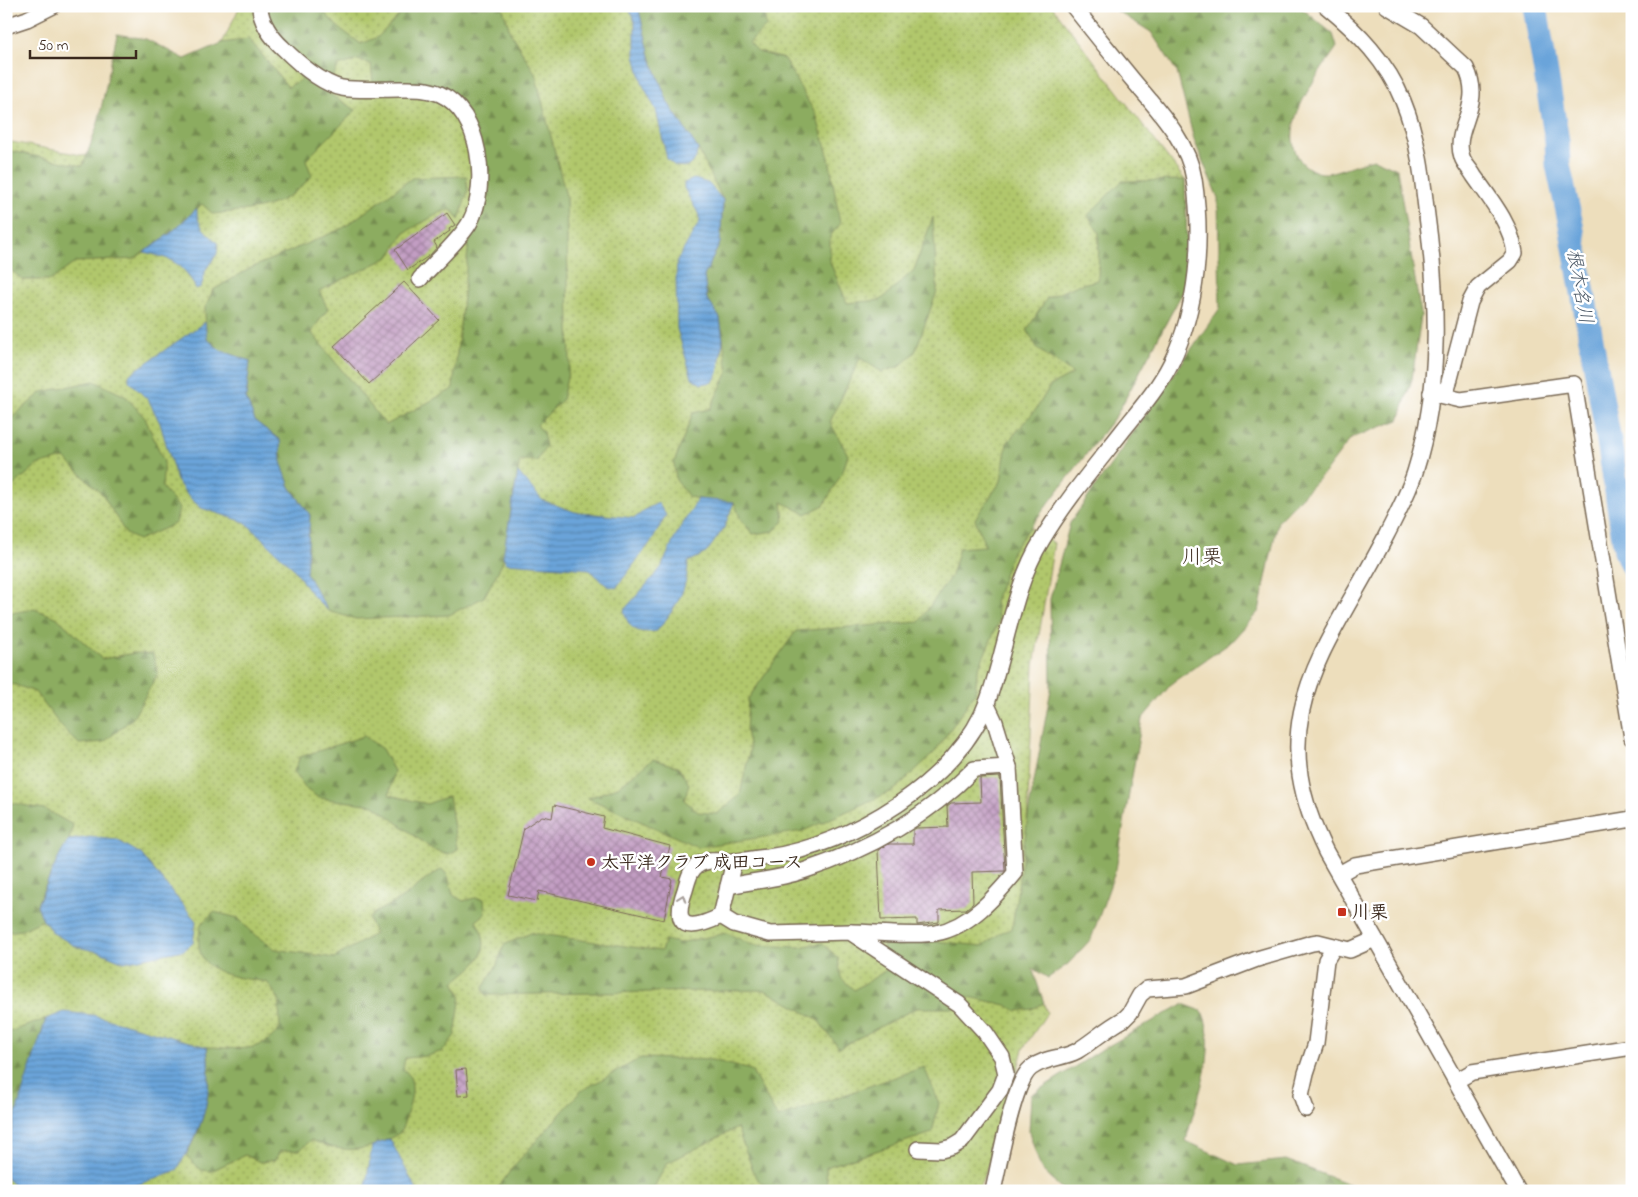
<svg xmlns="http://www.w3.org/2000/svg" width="1638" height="1197" font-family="'Indie Flower','Klee One',sans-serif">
<defs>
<pattern id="grass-dots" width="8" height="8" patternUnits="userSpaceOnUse" patternTransform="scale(1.25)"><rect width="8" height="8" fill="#b1c76c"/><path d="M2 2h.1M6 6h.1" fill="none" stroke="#91a258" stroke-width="1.8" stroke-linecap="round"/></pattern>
<pattern id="forest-firs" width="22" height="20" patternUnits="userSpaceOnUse" patternTransform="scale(1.25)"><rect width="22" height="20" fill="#8cac60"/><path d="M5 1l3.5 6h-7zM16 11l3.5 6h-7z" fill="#748c4f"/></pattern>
<pattern id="water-rules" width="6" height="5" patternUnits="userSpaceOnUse" patternTransform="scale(1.25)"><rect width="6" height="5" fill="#6aa4da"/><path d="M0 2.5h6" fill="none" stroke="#5886b0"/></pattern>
<pattern id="building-cross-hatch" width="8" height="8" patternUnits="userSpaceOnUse" patternTransform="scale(1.25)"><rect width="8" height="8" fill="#c29dc3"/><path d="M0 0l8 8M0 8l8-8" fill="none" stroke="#9f809e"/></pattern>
</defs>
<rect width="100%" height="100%" fill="#fff"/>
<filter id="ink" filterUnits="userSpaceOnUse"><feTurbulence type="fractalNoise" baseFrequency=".02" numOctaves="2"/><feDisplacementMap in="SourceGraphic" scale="10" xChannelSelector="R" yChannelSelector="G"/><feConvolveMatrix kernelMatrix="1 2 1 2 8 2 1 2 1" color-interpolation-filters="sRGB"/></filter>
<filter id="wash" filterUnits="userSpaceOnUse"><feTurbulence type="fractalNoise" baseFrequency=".0096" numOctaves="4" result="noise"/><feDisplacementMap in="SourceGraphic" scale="20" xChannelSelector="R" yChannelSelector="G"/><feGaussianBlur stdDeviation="1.12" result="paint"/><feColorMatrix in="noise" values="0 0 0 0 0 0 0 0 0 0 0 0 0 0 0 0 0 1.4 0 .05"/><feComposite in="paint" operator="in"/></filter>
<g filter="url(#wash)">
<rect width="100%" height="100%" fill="#eddebc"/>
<path fill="url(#grass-dots)" stroke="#767845" d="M 240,6 L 1052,6 L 1185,180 L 1188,282 L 1117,414 L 1029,527 L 1054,543 L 1034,666 L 1022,940 L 1047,1013 L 1023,1049 L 1006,1117 L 978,1191 L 6,1191 L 6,141 L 87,156 L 212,64 Z"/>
<g fill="url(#forest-firs)" stroke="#646b3f">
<path d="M 264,6 L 318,6 L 338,27 L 361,44 L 378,37 L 408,6 L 502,6 L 511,34 L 535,73 L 566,196 L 570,364 L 562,400 L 537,425 L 543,432 L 546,446 L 537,461 L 520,460 L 502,564 L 484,597 L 449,615 L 356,619 L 328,611 L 306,573 L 310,515 L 290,487 L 280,462 L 280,440 L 255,421 L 246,398 L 250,361 L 220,350 L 206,339 L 205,308 L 213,290 L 251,268 L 343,228 L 412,178 L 466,176 L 468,190 L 459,220 L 452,210 L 443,211 L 404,233 L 389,257 L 319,291 L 328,309 L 311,332 L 386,425 L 453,389 L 469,242 L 484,179 L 459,104 L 431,83 L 373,82 L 371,64 L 358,60 L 338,66 L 326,92 L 356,110 L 306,160 L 312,176 C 281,210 256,209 213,214 L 202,204 L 172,232 L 134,259 L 76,262 L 51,280 L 23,280 L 6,266 L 6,150 L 83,166 L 98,123 L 117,34 L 146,39 L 185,59 L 222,43 L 249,39 L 288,87 L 302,79 L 265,22 Z"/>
<path d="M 638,6 L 763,6 L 766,26 L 749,43 L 758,52 L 784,59 L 816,115 L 829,158 L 840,224 L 830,236 L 830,262 L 847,303 L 881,300 L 914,270 L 933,217 L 937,291 L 915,352 L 900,366 L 882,372 L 860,358 L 830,422 L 848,455 L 843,471 L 824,505 L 806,514 L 782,502 L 784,521 L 774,531 L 753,534 L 741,520 L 734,502 L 715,502 L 689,497 L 676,480 L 674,463 L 693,413 L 710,409 L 728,372 L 720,318 L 707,299 L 704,276 L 720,243 L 723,200 L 698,149 L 668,103 L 650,56 Z"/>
<path d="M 1109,6 L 1299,6 L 1333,34 L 1337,47 C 1318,76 1276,125 1300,160 C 1305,167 1317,174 1326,173 C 1334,173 1363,161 1374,159 L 1397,169 L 1421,316 L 1412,379 L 1399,420 L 1351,438 L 1326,471 L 1278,521 L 1259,611 L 1230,643 L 1173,682 L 1142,719 L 1116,869 L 1091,939 L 1068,964 L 1048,978 L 1032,968 L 1044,1003 L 1032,1009 L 1017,1011 L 1006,1005 L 965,996 L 953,1008 L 916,1008 L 839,1048 L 817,1019 L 765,990 L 486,995 L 483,988 L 497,965 L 504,945 L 531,933 L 661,951 L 665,940 L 679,943 L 727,933 L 752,945 L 799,947 L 822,943 L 838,958 L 841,978 L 854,990 L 890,968 L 881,953 L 885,943 L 897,937 L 982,946 L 1002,932 L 1012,929 L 1030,803 L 1051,689 L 1050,599 L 1070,523 L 1220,308 L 1218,198 L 1194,140 L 1177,72 L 1151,32 Z"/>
<path d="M 1185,180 L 1188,282 L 1117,414 L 1012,551 L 995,602 L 999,621 L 977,672 L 975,693 L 934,753 L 894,790 L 803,831 L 698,847 L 588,798 L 618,787 L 653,759 L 678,767 L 689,784 L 684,800 L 698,812 L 717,814 L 740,795 L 750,749 L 746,731 L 748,699 L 796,631 L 919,622 L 951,576 L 959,548 L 985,546 L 975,519 L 1001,481 L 1007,443 L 1037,408 L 1050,386 L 1073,374 L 1038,349 L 1027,330 L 1047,298 L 1078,285 L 1098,280 L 1099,233 L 1088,215 L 1122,181 Z"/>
<path d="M 94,381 L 125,396 L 145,418 L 164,462 L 162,487 L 179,508 L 176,523 L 138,540 L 126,534 L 103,495 L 64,458 L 37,465 L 6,492 L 6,423 L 42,392 Z"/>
<path d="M 34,609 L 56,617 L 102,659 L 135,653 L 153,654 L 158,673 L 133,718 L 104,742 L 79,744 L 60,725 L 35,692 L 13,684 L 6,688 L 6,614 Z"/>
<path d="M 364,736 L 382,749 L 394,771 L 389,795 L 427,804 L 449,796 L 457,849 L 448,854 L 432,849 L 374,805 L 319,798 L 307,790 L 294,771 L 300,757 Z"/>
<path d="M 6,802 L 44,809 L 73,825 L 69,840 L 61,852 L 37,904 L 43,920 L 22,930 L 6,932 Z"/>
<path d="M 442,869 L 448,876 L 453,895 L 463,901 L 475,898 L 484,899 L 485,914 L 476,921 C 495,952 476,964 454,982 L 461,995 L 455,1035 L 443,1051 L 427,1056 L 405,1058 L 403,1069 C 422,1082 406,1114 401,1132 C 368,1152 347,1155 311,1140 L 300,1150 L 280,1151 L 275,1160 L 260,1162 L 245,1155 L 211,1171 L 201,1170 L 186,1155 C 207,1117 212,1090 207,1047 C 239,1048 257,1055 280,1029 L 279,999 L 267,982 C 245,978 203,977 199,947 C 198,940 200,931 201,924 L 214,912 L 238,918 L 252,933 L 275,949 L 334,958 L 375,934 L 369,919 C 377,908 388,908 399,900 C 414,890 426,878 442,869 Z"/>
<path d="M 1183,1004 L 1202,1011 C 1220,1052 1195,1100 1186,1141 L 1238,1165 L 1286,1160 L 1354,1186 L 1356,1191 L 1064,1191 L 1041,1169 L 1029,1132 L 1031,1095 L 1101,1050 Z"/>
<path d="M 46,1019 L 6,1150 L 6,1033 Z"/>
<path d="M 641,1058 L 712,1060 L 751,1070 L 778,1118 L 924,1067 L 939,1103 L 932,1133 L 826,1167 L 827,1191 L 772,1191 L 756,1178 L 737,1128 L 667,1163 L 652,1191 L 496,1191 L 513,1167 L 581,1091 Z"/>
</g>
<g fill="url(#water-rules)" stroke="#52677c">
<path d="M 628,6 L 638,6 L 650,56 L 668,103 L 698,149 L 695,160 L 687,167 L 675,166 L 667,159 L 656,110 L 643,85 L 635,56 L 635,22 Z"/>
<path d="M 694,179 L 708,183 L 723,200 L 720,243 L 704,276 L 707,299 L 720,318 L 723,340 L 718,373 L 713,382 L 701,384 L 692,378 L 677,329 L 676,278 L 677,261 L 700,221 L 698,213 L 684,188 L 684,183 Z"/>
<path d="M 197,208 C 196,225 206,232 218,243 L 217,254 L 206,269 L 201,287 L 196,289 C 183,262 172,259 144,252 L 172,232 Z"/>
<path d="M 205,322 L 207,339 L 220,350 L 250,361 L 246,398 L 255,421 L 280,440 L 281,462 L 290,487 L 310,515 L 306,573 L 328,611 L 312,595 L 293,568 L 245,522 L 201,508 L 188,496 L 177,481 L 160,423 L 149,401 L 129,381 L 129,375 Z"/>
<path d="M 518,472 L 542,500 L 575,512 L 635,518 L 646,509 L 658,503 L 666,515 L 653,539 L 616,588 L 607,586 L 589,569 L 506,563 L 503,556 Z"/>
<path d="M 698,499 L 734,502 L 724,528 L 706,553 L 688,562 C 687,592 675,608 657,631 C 638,634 628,630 624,610 L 661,568 L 676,535 Z"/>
<path d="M 90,837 L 117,840 L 141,854 L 196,921 L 193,943 L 184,950 L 124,962 L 100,952 L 77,947 L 53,933 L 43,920 L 37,905 L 61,852 L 69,840 Z"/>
<path d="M 64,1012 L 93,1015 L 207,1047 C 213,1102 204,1123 177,1170 L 121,1191 L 23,1191 C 17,1187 8,1183 6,1175 C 0,1150 37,1049 46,1019 Z"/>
<path d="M 390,1139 L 417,1191 L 365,1191 L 372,1146 Z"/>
</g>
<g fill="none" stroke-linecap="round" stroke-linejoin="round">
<path stroke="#6aa4da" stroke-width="25" d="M 1535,6 L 1557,141 L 1558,165 L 1571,225 L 1610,447 L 1626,551 L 1632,565"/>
</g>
<g id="blocks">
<g fill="url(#building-cross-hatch)">
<path d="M 447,213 L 455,225 L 449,229 L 450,231 L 434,242 L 437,247 L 430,255 L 408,270 L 395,250 Z"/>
<path d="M 404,282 L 439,320 L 369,384 L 334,346 Z"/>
<path d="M 1000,777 L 1005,871 L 972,872 L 973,903 L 966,909 L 939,910 L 939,922 L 917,925 L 917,919 L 881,920 L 878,850 L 889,844 L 913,844 L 913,830 L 916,828 L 948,827 L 947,806 L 951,803 L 981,802 L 980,778 Z"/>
<path d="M 554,805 L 604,817 L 602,828 L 670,846 L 662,877 L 672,879 L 664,920 L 539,891 L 537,901 L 508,895 L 524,828 L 542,816 L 552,818 Z"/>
<path d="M 466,1069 L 469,1095 L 458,1096 L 456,1070 Z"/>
</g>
</g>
</g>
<g filter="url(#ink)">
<use href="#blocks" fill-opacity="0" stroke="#796955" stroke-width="1"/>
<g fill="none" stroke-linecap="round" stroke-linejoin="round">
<g stroke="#796955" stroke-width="18">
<g id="minor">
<path d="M 260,6 C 260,22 272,38 283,48 C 297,62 322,84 342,88 C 360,91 380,89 399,89 C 412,89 427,88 440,94 C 481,112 489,186 470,222 C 461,239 434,263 420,279"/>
<path d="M 1326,6 C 1359,33 1387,62 1403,101 C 1417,135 1422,172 1426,208 C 1438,295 1442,387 1415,472 C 1408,494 1397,514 1387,534 C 1327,651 1258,716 1326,852 L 1518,1191"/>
<path d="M 1387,6 L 1421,26 L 1466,68 C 1485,106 1452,128 1462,157 C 1464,164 1471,170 1474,176 C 1491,200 1511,224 1515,253 L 1510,261 L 1478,287 L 1470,302 L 1448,386 L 1444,390 L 1431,393"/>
<path d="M 6,26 L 27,19 L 53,6"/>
<path d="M 1431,393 L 1461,400 L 1574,384 L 1632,738"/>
<path d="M 1339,874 L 1355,865 L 1632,819"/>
<path d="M 728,886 C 753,881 779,879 803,871 C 868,850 926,818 974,769 L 1009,767"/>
<path d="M 721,916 C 688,932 671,929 685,890 C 688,880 690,868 700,864 C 711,858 725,862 737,861 C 747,860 758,858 768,857 C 849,846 960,780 988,700 C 1006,650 1014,584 1042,540 C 1065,501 1096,465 1124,429 C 1141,408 1159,387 1171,363 C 1198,307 1203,240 1194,179 C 1188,140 1156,108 1132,79 C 1112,55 1093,31 1073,6"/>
<path d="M 721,916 L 734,924 L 770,934 L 850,932 L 959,1004 L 985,1032 L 1002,1057 L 1006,1074 L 1000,1090 L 962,1141 L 952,1147 L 941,1150 L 918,1149"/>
<path d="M 721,916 L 734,861"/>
<path d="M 851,932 C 875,932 915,937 936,933 C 969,927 995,897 1015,873 L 1009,767 L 995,722 L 987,705"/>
<path d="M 1456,1081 L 1472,1072 L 1632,1047"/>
<path d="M 1306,1109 L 1301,1095 L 1306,1073 L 1316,1043 L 1326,960 L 1334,947"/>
<path d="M 993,1191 C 999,1165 1013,1082 1031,1068 C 1045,1057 1062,1059 1077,1051 C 1093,1041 1107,1028 1124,1019 L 1130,1013 L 1140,995 L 1147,989 L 1186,986 L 1257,959 L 1312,943 L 1318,942 L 1350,950 L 1375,939"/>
</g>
</g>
<use href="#minor" stroke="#fff" stroke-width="15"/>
</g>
<defs><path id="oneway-chevron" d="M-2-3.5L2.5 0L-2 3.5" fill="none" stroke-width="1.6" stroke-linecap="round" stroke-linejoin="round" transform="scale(1.25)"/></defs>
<use stroke="#a79f9a" href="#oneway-chevron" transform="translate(682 898) rotate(-71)"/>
</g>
<g fill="#c8321e" stroke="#fff" stroke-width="2">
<circle cx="591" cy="862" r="5"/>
<rect x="1337" y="907" width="10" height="10" rx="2.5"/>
</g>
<g text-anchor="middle" stroke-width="5" stroke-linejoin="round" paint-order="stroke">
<g font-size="18" font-weight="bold" fill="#3b2a1e" stroke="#fff" text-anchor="start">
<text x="601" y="868">太平洋クラブ 成田コース</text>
<text x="1352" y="918">川栗</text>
</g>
<g font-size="19" font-style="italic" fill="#4e5b69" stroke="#fff">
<text transform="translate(1581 286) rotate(80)" y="7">根木名川</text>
</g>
<g font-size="20" fill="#3b2a1e" stroke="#fff">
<text x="1202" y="563">川栗</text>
</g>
</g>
<rect width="1638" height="1197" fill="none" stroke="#fff" stroke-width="25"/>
<path d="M30 50v8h106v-8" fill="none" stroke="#3b2a1e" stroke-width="2.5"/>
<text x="38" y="50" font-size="15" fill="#3b2a1e" stroke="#ffffff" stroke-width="4" paint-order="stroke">50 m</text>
</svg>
